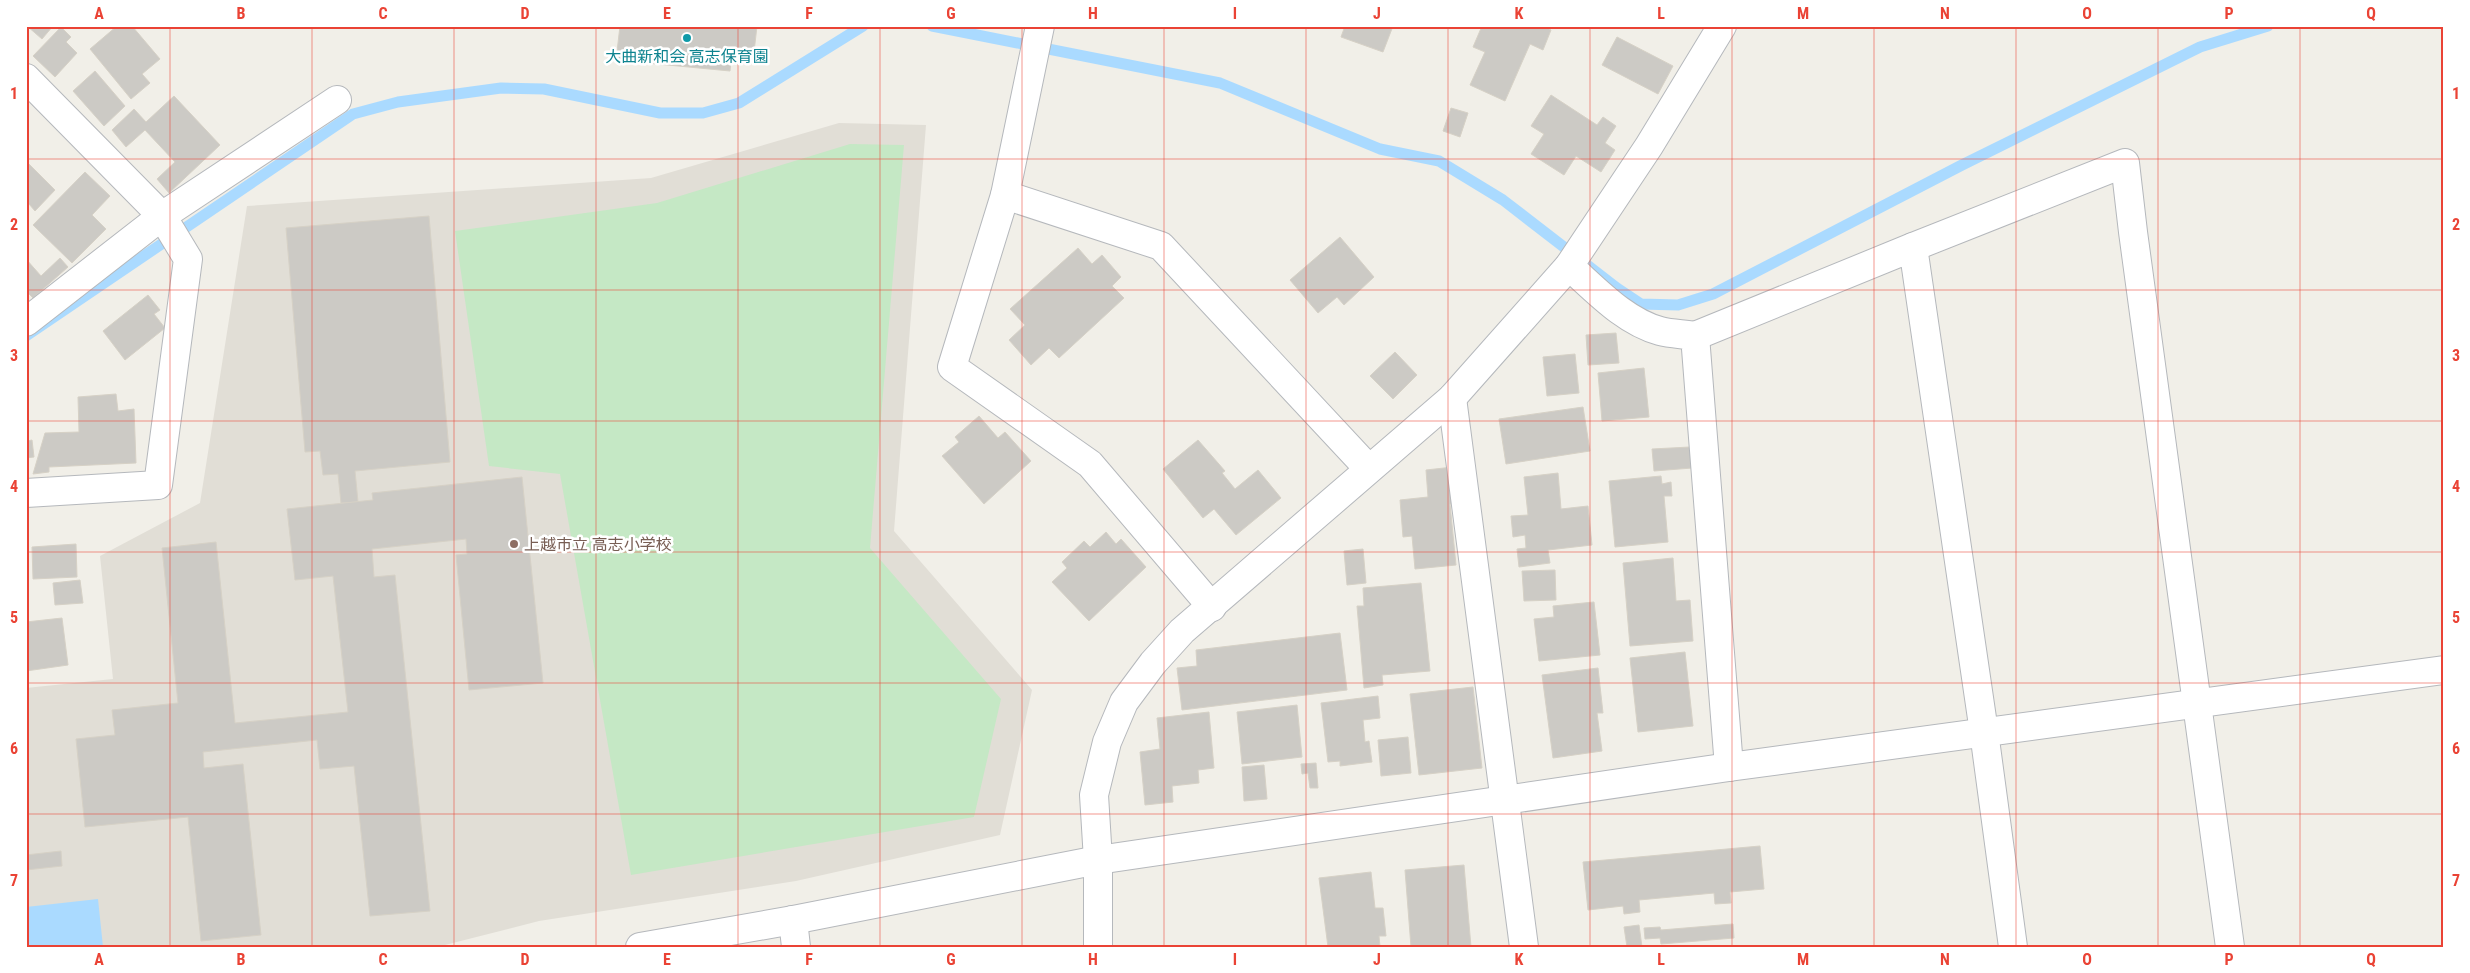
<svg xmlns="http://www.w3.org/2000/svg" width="2470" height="973" font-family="'Roboto Condensed','Noto Sans JP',sans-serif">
<rect width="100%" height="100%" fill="#f1efe8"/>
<path fill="#e1ded6" d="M 839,123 L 926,125 L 894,531 L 1032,690 L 1000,835 L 796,881 L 539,921 L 437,947 L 26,947 L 26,688 L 113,679 L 100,556 L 200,503 L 247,206 L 651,178 Z"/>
<path fill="#c5e8c5" d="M 850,144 L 904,145 L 870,548 L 1001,699 L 974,817 L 631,875 L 560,474 L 489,466 L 455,231 L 657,203 Z"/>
<path fill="#aadaff" d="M 98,899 L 103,947 L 26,947 L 26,907 Z"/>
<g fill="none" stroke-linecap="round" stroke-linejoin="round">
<g stroke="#aadaff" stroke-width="11">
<path d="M 932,26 L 1220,83 L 1380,149 L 1439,161 L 1503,200 L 1617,288 L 1641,304 L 1678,305 L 1713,294 L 1962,165 L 2200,47 L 2268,26"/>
<path d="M 26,336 L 353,114 L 398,102 L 501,88 L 544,89 L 660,113 L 703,113 L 739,103 L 863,26"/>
</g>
</g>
<g fill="#cccac5" stroke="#d6d1c6">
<path d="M 27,26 L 53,26 L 42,39 Z"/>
<path d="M 117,26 L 132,26 L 160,59 L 142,74 L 150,83 L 131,99 L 90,49 Z"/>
<path d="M 620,26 L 757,26 L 754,52 L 732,50 L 730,71 L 616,60 Z"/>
<path d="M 1345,26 L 1393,26 L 1383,52 L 1341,37 Z"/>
<path d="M 1482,26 L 1544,26 L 1551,30 L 1543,50 L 1530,44 L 1505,101 L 1470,85 L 1485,52 L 1473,47 Z"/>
<path d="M 61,27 L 71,37 L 66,42 L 77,53 L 55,77 L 33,56 Z"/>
<path d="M 1617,37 L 1673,66 L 1658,94 L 1602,65 Z"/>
<path d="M 95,71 L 125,106 L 104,126 L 73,91 Z"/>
<path d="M 1551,95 L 1597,125 L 1603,117 L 1616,126 L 1605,143 L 1615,150 L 1601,172 L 1576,156 L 1564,175 L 1531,154 L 1544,134 L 1531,126 Z"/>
<path d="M 174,96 L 220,145 L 169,193 L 157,179 L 175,162 L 145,130 L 126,147 L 112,130 L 134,109 L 146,122 Z"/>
<path d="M 1451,108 L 1468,113 L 1460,137 L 1443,131 Z"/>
<path d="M 26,161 L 55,190 L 35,211 L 29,204 L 26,207 Z"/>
<path d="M 85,172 L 110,196 L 92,215 L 106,229 L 72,263 L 33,225 Z"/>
<path d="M 429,216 L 450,462 L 355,471 L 358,502 L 341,503 L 338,474 L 323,475 L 320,451 L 305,452 L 286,228 Z"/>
<path d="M 1340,237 L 1374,277 L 1344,305 L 1337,297 L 1318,313 L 1290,280 Z"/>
<path d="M 1078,248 L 1092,264 L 1102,255 L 1121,277 L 1112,286 L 1124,298 L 1059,358 L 1049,348 L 1031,365 L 1009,340 L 1025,325 L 1010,309 Z"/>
<path d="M 60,258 L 68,267 L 33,298 L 26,291 L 26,259 L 41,276 Z"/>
<path d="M 148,295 L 160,310 L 154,314 L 165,328 L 125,360 L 103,331 Z"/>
<path d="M 1616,333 L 1619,363 L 1588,365 L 1586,335 Z"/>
<path d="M 1395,352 L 1417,375 L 1393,399 L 1370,376 Z"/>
<path d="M 1575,354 L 1579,393 L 1547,396 L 1543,357 Z"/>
<path d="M 1644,368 L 1649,417 L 1602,421 L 1598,373 Z"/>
<path d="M 116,394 L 118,411 L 134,409 L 136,463 L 49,467 L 49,472 L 33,474 L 45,433 L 79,432 L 78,397 Z"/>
<path d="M 1583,407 L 1590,451 L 1506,464 L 1499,419 Z"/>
<path d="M 979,416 L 998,438 L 1005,432 L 1031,461 L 984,504 L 942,456 L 959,442 L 955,437 Z"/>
<path d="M 26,435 L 27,441 L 32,440 L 34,457 L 26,458 Z"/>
<path d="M 1198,440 L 1225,471 L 1222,473 L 1235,489 L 1258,470 L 1281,498 L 1236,535 L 1214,509 L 1203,518 L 1163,469 Z"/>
<path d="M 1690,447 L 1692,468 L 1654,471 L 1652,449 Z"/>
<path d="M 1453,467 L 1457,504 L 1450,504 L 1456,565 L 1415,569 L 1412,536 L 1403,537 L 1400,500 L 1428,497 L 1426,470 Z"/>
<path d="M 1558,473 L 1561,509 L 1588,506 L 1592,545 L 1548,550 L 1550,563 L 1519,567 L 1517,549 L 1526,548 L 1525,535 L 1513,537 L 1511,516 L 1528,515 L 1524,477 Z"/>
<path d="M 1661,476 L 1662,484 L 1671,482 L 1672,496 L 1664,496 L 1668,542 L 1615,547 L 1609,481 Z"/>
<path d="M 522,477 L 543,683 L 469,690 L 456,555 L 467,554 L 466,539 L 372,549 L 374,577 L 395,575 L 430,911 L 370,916 L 354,766 L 320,769 L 317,740 L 203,752 L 204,768 L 243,764 L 261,935 L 201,941 L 188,817 L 85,827 L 76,739 L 115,735 L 112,710 L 178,703 L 162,548 L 216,542 L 235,723 L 348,712 L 333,576 L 295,580 L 287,509 L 373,500 L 372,493 Z"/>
<path d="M 1106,532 L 1116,544 L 1121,539 L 1146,567 L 1089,621 L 1052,582 L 1067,568 L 1062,562 L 1084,541 L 1090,547 Z"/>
<path d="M 76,544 L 77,577 L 33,579 L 32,547 Z"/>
<path d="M 1363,549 L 1366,583 L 1347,585 L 1344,551 Z"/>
<path d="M 1673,558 L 1676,601 L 1690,600 L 1693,641 L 1630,646 L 1623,563 Z"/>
<path d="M 1555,570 L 1556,600 L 1524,601 L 1522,571 Z"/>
<path d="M 80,580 L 83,603 L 55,605 L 53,583 Z"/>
<path d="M 1421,583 L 1430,671 L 1382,675 L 1383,685 L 1364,688 L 1357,606 L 1364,606 L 1363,588 Z"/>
<path d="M 1594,602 L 1600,655 L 1539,661 L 1534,619 L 1554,617 L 1553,606 Z"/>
<path d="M 62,618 L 68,665 L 26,671 L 26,622 Z"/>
<path d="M 1340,633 L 1347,690 L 1182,710 L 1177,668 L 1197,666 L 1196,650 Z"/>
<path d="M 1685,652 L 1693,726 L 1638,732 L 1630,658 Z"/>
<path d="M 1598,668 L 1603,713 L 1597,713 L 1602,751 L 1553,758 L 1542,675 Z"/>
<path d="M 1473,687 L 1482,768 L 1419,775 L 1410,694 Z"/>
<path d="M 1378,696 L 1380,718 L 1363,720 L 1365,742 L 1369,741 L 1372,762 L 1340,766 L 1340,761 L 1328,762 L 1321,703 Z"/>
<path d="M 1297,705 L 1302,757 L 1242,764 L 1237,712 Z"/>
<path d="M 1209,712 L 1214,768 L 1198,770 L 1199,783 L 1172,786 L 1173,802 L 1145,805 L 1140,752 L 1160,749 L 1157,718 Z"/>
<path d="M 1408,737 L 1411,773 L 1381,776 L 1378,740 Z"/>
<path d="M 1316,763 L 1318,788 L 1310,788 L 1308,773 L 1302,774 L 1301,764 Z"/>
<path d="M 1264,765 L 1267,799 L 1244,801 L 1242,767 Z"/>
<path d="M 1760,846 L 1764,889 L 1730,892 L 1731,903 L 1715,904 L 1714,893 L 1639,900 L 1640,912 L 1624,914 L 1623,906 L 1588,910 L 1583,862 Z"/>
<path d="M 61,851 L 62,866 L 26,870 L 26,855 Z"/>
<path d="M 1464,865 L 1471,947 L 1411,947 L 1405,870 Z"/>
<path d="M 1371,872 L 1375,908 L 1383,908 L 1386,936 L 1379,936 L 1380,947 L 1328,947 L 1319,878 Z"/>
<path d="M 1733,924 L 1734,938 L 1661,944 L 1660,938 L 1645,939 L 1644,928 L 1660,927 L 1661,930 Z"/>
<path d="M 1639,925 L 1642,947 L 1627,947 L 1624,927 Z"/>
</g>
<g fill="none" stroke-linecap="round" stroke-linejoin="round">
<g stroke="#b5b8bc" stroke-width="30">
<g id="minor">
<path d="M 1040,26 L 1005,195 L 952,367 L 1090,464 L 1212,607"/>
<path d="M 26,78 L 162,216 L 188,259 L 158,485 L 26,493"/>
<path d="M 1005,195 L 1161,246 L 1368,468"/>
<path d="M 1913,247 L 2125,163 L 2133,232 L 2230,947"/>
<path d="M 1569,266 C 1596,290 1624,321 1660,331 C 1671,334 1684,334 1695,336 L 1729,767"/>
<path d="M 26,322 L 162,216 L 337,100"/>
<path d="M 1695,336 L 1913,247 L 1984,732 L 2013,947"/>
<path d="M 1452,398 L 1524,947"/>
<path d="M 793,920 L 796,947"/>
<path d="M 640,947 L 793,920 L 1098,860 L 1729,767 L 2444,670"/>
<path d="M 1098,947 L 1098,860 L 1094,795 L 1107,742 L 1124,702 L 1153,663 L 1182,631 L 1452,398 L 1569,266 L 1649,146 L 1722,26"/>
</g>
</g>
<use href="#minor" stroke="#fff" stroke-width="28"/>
</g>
<path fill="none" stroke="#ea4335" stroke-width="1" stroke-opacity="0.55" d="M 170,26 L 170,947M 312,26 L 312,947M 454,26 L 454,947M 596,26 L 596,947M 738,26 L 738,947M 880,26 L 880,947M 1022,26 L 1022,947M 1164,26 L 1164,947M 1306,26 L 1306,947M 1448,26 L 1448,947M 1590,26 L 1590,947M 1732,26 L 1732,947M 1874,26 L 1874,947M 2016,26 L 2016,947M 2158,26 L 2158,947M 2300,26 L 2300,947M 26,159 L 2444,159M 26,290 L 2444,290M 26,421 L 2444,421M 26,552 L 2444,552M 26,683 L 2444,683M 26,814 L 2444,814"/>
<circle fill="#0f9aa8" stroke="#fff" stroke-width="2" cx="687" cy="38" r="5"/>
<circle fill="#8d6e63" stroke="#fff" stroke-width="2" cx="514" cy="544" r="5"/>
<g text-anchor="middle" stroke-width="5" stroke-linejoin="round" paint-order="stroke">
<g font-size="16" fill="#0d838f" stroke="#fff">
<text x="687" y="62">大曲新和会 高志保育園</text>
</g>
<g font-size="16" fill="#785e54" stroke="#fff" text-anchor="start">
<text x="524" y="550">上越市立 高志小学校</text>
</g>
</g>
<rect width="2470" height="973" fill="none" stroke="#ffffff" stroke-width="55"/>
<rect x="28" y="28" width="2414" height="918" fill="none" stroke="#ea4335" stroke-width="2"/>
<g font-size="16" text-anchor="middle" font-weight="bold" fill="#ea4335">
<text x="99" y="19">A</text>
<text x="241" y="19">B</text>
<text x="383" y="19">C</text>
<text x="525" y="19">D</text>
<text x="667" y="19">E</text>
<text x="809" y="19">F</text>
<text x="951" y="19">G</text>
<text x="1093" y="19">H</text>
<text x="1235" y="19">I</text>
<text x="1377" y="19">J</text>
<text x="1519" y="19">K</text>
<text x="1661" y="19">L</text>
<text x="1803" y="19">M</text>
<text x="1945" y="19">N</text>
<text x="2087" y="19">O</text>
<text x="2229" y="19">P</text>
<text x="2371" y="19">Q</text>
<text x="14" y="99">1</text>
<text x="2456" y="99">1</text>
<text x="14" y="230">2</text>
<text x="2456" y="230">2</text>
<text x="14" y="361">3</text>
<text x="2456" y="361">3</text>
<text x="14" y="492">4</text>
<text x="2456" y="492">4</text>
<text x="14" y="623">5</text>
<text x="2456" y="623">5</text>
<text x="14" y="754">6</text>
<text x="2456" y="754">6</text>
<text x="14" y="886">7</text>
<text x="2456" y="886">7</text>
<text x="99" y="965">A</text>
<text x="241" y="965">B</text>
<text x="383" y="965">C</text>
<text x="525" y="965">D</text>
<text x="667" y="965">E</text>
<text x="809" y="965">F</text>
<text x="951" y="965">G</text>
<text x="1093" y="965">H</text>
<text x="1235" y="965">I</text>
<text x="1377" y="965">J</text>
<text x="1519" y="965">K</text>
<text x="1661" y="965">L</text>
<text x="1803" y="965">M</text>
<text x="1945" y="965">N</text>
<text x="2087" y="965">O</text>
<text x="2229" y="965">P</text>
<text x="2371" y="965">Q</text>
</g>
</svg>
